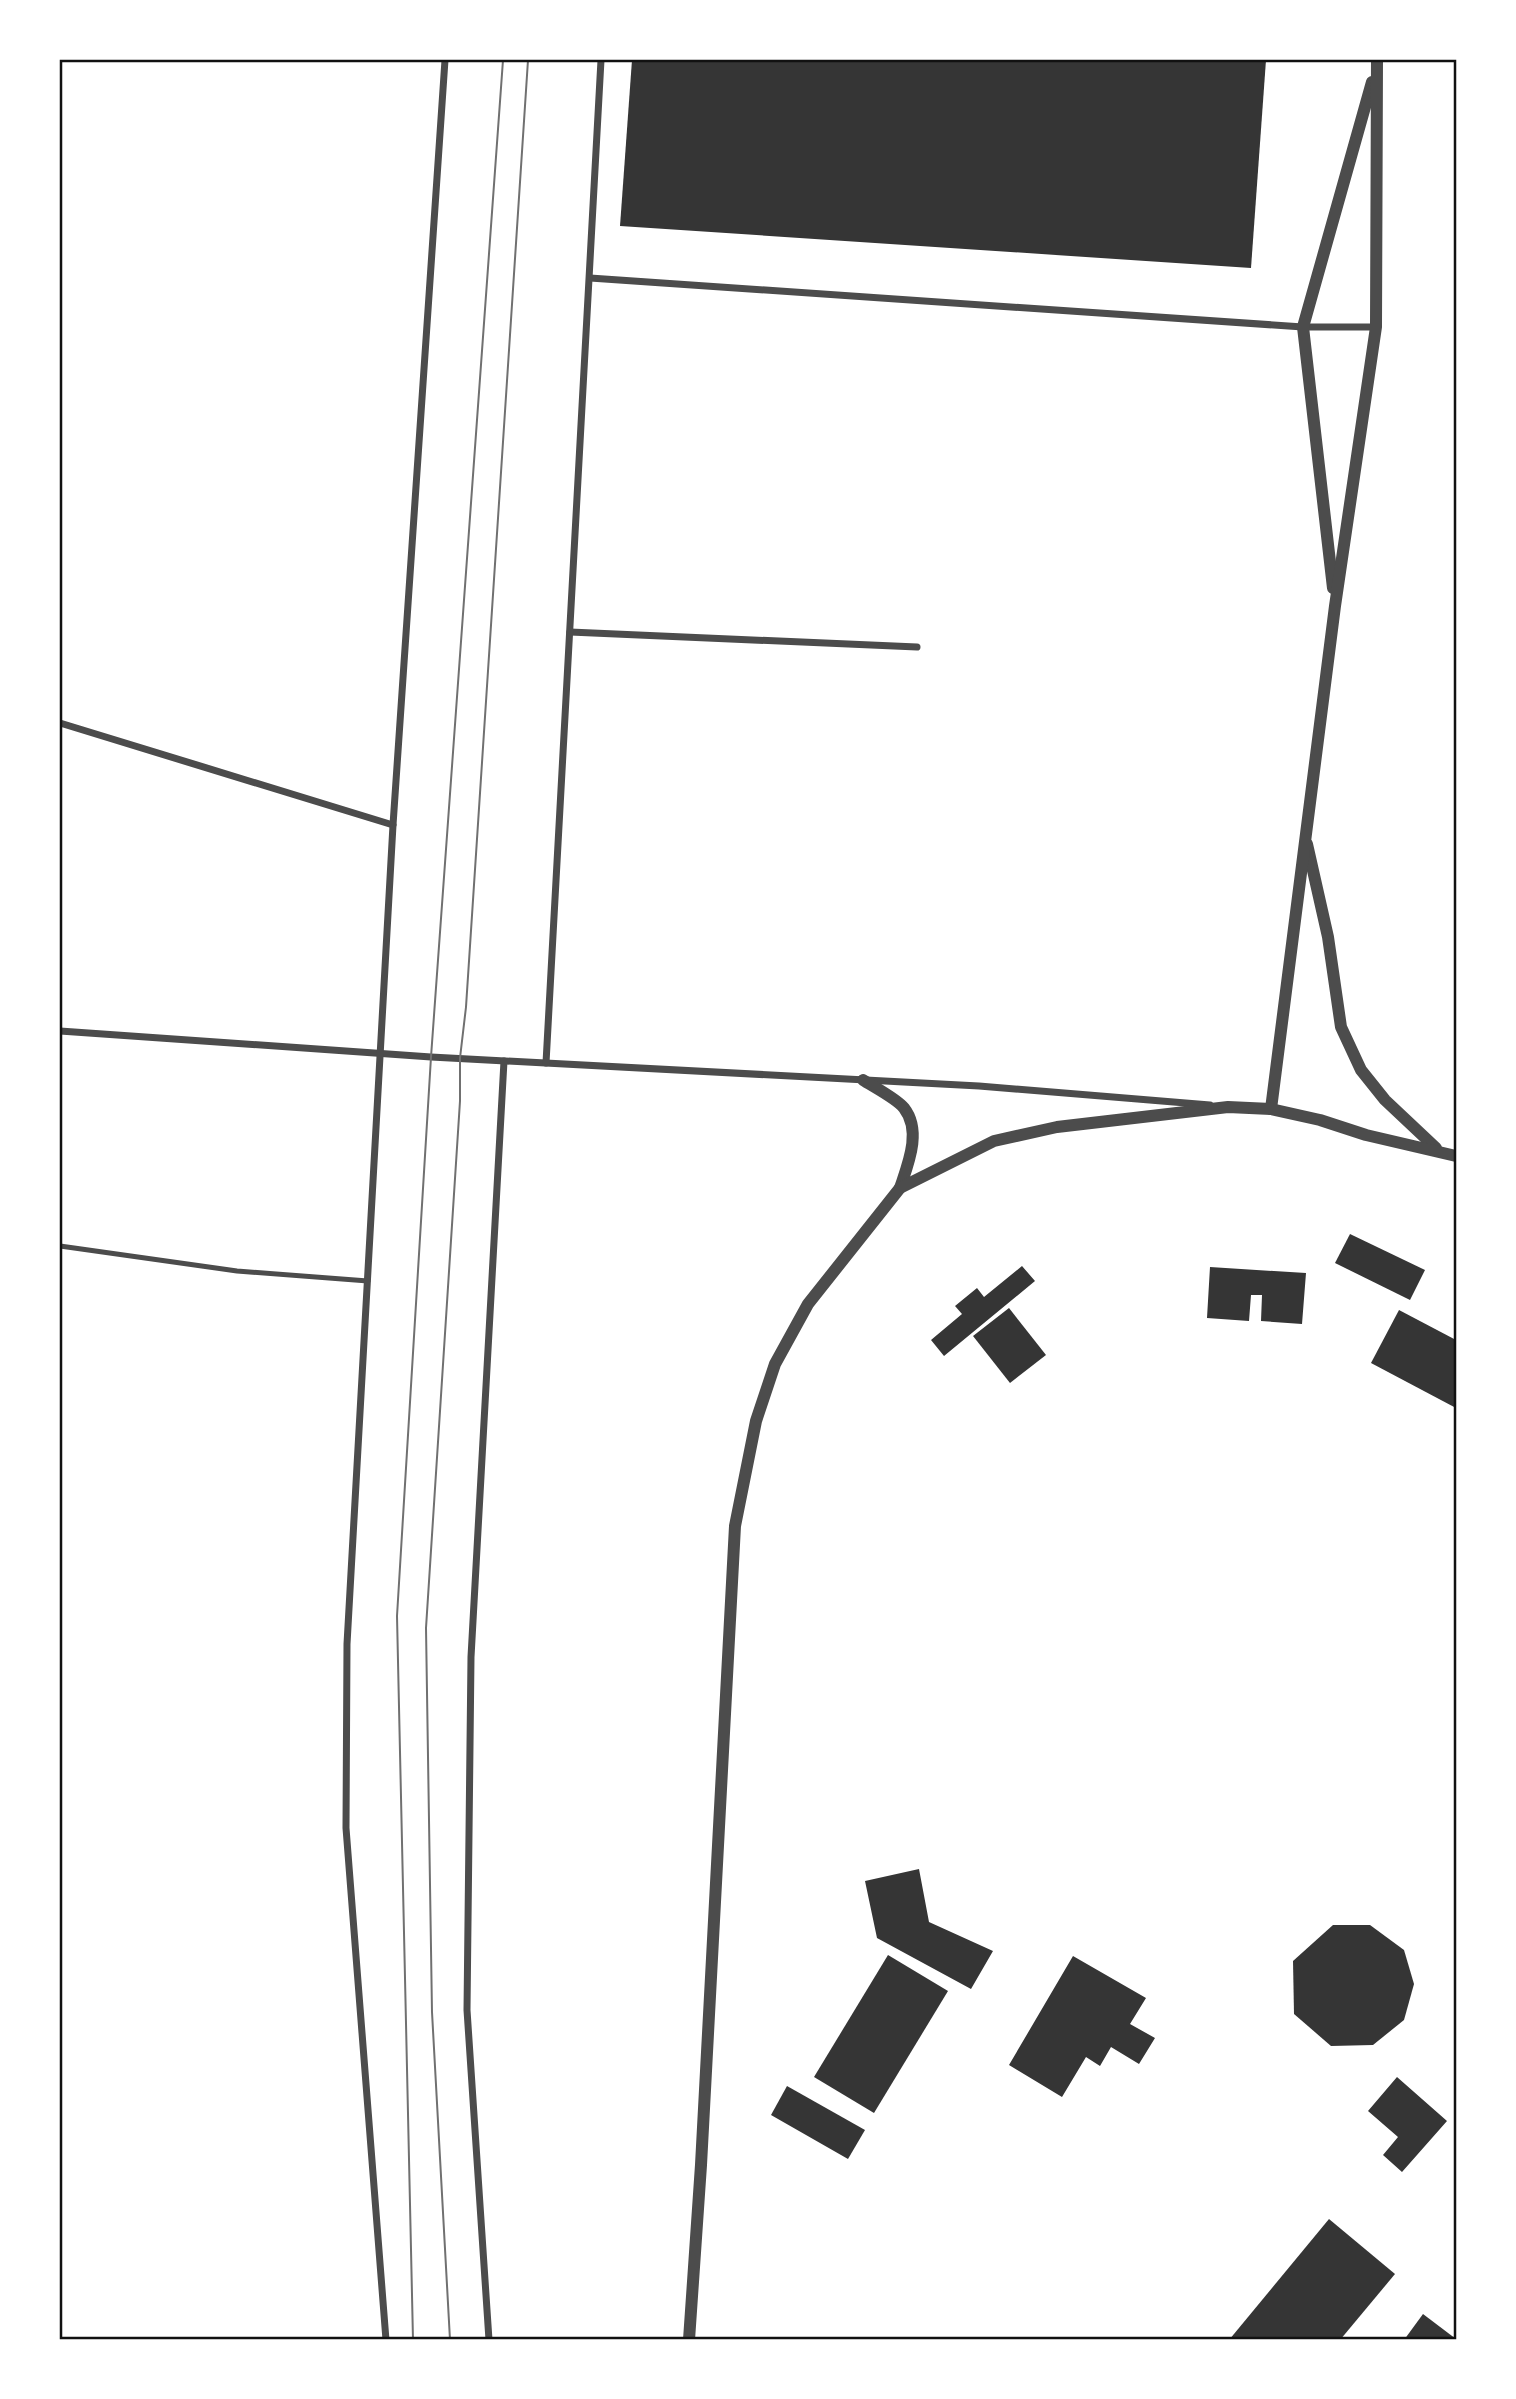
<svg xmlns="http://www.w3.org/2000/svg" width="1516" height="2399" font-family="'PT Sans',sans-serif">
<rect width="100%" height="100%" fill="#fff"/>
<g fill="#353535">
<path d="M 632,60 L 1266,60 L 1251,268 L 620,226 Z"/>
<path d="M 1350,1234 L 1425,1270 L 1410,1300 L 1335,1263 Z"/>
<path d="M 1022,1266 L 1035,1281 L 944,1356 L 931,1340 L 962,1314 L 955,1306 L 977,1288 L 984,1297 Z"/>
<path d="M 1210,1267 L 1306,1273 L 1302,1324 L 1261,1321 L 1262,1295 L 1251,1295 L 1249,1321 L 1207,1318 Z"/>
<path d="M 1009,1308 L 1046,1355 L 1010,1383 L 973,1336 Z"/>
<path d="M 1399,1310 L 1456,1340 L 1456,1408 L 1371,1363 Z"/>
<path d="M 919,1869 L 929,1922 L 993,1951 L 971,1989 L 877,1938 L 865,1881 Z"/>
<path d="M 1333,1925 L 1370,1925 L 1404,1950 L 1414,1984 L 1404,2020 L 1373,2045 L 1331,2046 L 1294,2014 L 1293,1961 Z"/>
<path d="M 888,1955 L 948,1991 L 874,2113 L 814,2077 Z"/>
<path d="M 1073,1956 L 1146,1998 L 1130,2024 L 1155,2038 L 1139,2064 L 1111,2047 L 1100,2066 L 1086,2057 L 1062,2097 L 1009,2065 Z"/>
<path d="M 1397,2077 L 1447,2121 L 1402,2172 L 1383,2155 L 1398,2137 L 1368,2111 Z"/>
<path d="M 787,2086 L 865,2130 L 848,2159 L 771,2115 Z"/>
<path d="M 1329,2219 L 1395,2274 L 1340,2340 L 1229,2340 Z"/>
<path d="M 1423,2314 L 1456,2339 L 1456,2340 L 1404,2340 Z"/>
</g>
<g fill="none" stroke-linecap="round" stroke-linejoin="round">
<path stroke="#4c4c4c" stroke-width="5" d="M 60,1246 L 237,1271 L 368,1281"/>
<g stroke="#4c4c4c" stroke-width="7">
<path d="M 590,278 L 1303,327 L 1376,327"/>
<path d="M 570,632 L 917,647"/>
<path d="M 60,723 L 393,825"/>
<path d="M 60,1031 L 431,1057 L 979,1086 L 1210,1105"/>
<path d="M 546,1063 L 601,60"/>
<path d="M 386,2340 L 346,1828 L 347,1644 L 393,825 L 445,60"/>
<path d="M 489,2340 L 467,2010 L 471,1657 L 504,1061"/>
</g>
<g stroke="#4c4c4c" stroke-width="12">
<path d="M 1333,588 L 1303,327 L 1372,82"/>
<path d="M 1307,844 L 1328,937 L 1341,1027 L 1361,1070 L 1385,1100 L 1436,1148"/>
<path d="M 863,1080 C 874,1087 897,1099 904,1108 C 922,1131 908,1164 900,1188"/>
<path d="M 1271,1109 L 1335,606 L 1376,327 L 1377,60"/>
<path d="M 689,2340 L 701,2165 L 735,1526 L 756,1421 L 775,1364 L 808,1304 L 900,1188 L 994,1141 L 1057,1127 L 1228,1107 L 1271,1109 L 1320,1120 L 1366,1135 L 1456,1156"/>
</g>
<g stroke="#707070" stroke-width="2">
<path d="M 413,2340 L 397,1616 L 431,1057 L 503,60"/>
<path d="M 450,2340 L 432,2012 L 426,1628 L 460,1101 L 460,1058 L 466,1007 L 528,60"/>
</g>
</g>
<rect width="1516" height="2399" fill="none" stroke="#ffffff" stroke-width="122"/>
<rect x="61" y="61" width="1394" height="2277" fill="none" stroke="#111" stroke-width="2.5"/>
</svg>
